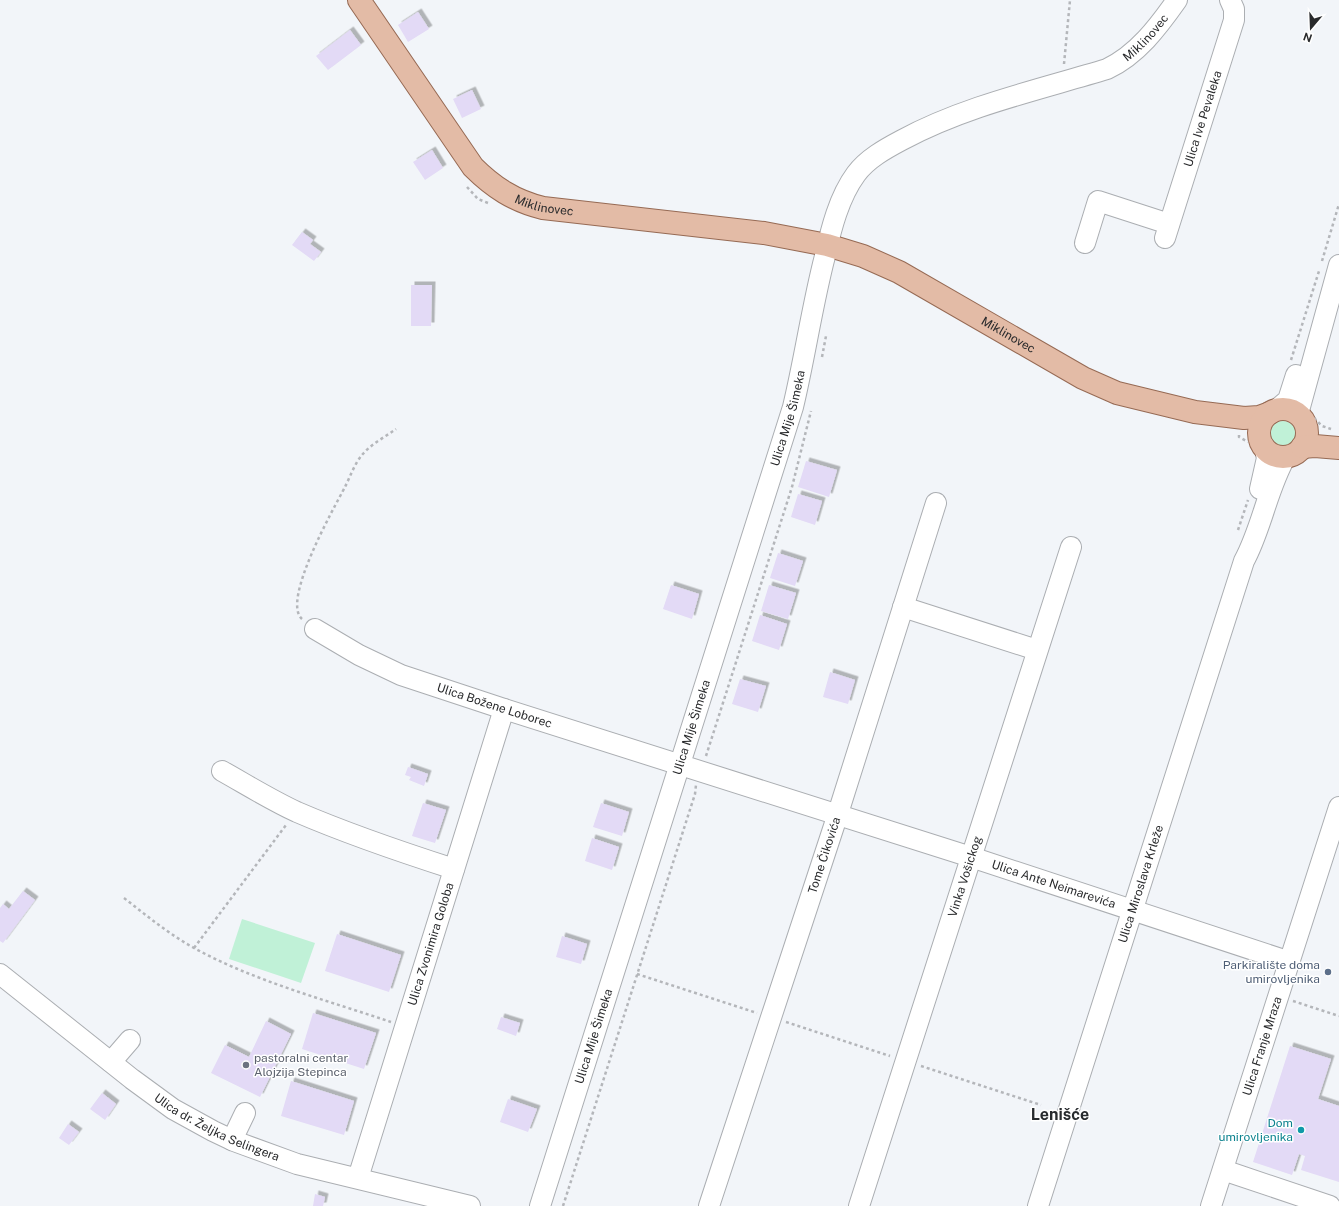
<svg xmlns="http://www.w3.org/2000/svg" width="1339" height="1206" font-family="'Public Sans',sans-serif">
<defs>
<filter id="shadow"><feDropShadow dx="3.5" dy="-3.5" stdDeviation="0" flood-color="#0004"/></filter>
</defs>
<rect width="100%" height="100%" fill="#f2f5f9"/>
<g fill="#c0f1d7">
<circle cx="1283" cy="434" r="13"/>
<path d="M 242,919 L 315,943 L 301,983 L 229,959 Z"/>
</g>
<g fill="#e3daf6" filter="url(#shadow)">
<path d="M 418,12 L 429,29 L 408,42 L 398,25 Z"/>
<path d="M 350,30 L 361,45 L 328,70 L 316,56 Z"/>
<path d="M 472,90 L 481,109 L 462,118 L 453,99 Z"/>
<path d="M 432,150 L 443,168 L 425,180 L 413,162 Z"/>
<path d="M 302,232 L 313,240 L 310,244 L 321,252 L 314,261 L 292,245 Z"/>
<path d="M 411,285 L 432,285 L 431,326 L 411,326 Z"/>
<path d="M 806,461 L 837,470 L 829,497 L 798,487 Z"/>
<path d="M 798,494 L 822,501 L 815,525 L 791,517 Z"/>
<path d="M 778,553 L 803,561 L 795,586 L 770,578 Z"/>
<path d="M 671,585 L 699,594 L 692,619 L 663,609 Z"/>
<path d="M 769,585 L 796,593 L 788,619 L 761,611 Z"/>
<path d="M 760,615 L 787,624 L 779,650 L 752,641 Z"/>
<path d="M 830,672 L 855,680 L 848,704 L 823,697 Z"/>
<path d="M 740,679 L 766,686 L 758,712 L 732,704 Z"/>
<path d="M 408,767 L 428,774 L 424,786 L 409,780 L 411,777 L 405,775 Z"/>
<path d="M 423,803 L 446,810 L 435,843 L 412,836 Z"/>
<path d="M 601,803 L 629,812 L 622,836 L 593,827 Z"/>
<path d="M 592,838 L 619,847 L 612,870 L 585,861 Z"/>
<path d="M 23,891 L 35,900 L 3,943 L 0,941 L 0,908 L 3,904 L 9,909 Z"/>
<path d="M 337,934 L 401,955 L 389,992 L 325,971 Z"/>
<path d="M 562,936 L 587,944 L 581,964 L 556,957 Z"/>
<path d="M 313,1013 L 376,1033 L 364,1069 L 302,1049 Z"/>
<path d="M 501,1017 L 520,1023 L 516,1036 L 497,1029 Z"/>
<path d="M 266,1021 L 291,1034 L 260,1097 L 211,1073 L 225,1045 L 249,1057 Z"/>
<path d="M 1290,1046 L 1331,1059 L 1318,1099 L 1339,1106 L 1339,1182 L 1301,1170 L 1305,1156 L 1299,1154 L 1292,1175 L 1253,1162 Z"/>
<path d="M 291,1081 L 354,1101 L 344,1135 L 281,1116 Z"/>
<path d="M 102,1093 L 116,1104 L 105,1120 L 90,1109 Z"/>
<path d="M 508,1099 L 537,1109 L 528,1132 L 500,1122 Z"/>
<path d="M 68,1124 L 79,1132 L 69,1145 L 59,1138 Z"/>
<path d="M 315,1194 L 325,1197 L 323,1206 L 313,1206 Z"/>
</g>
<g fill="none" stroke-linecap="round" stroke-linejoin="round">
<g stroke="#abaeb2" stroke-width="22">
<g id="minor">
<path id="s1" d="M 1165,238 L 1234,20 L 1234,9 L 1230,0"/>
<path d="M 1085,243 L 1098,201 L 1169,224"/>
<path d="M 1276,410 L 1288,400 L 1296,375"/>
<path d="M 1298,414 L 1339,265"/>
<path d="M 1260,489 L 1267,458 L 1264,446"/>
<path d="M 903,607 L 1037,650"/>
<path id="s2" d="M 315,629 L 359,655 L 401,675 L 504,709 L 971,857 L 1290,962"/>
<path d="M 222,771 C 247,785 271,800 297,812 C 348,834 401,852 454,869"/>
<path id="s3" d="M 0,974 L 132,1079 L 173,1109 L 213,1131 L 234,1141 L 297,1164 L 470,1206"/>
<path d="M 111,1062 L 130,1040"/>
<path d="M 232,1140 L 245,1113"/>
<path d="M 1223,1170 L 1330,1206"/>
<path id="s4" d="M 358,1178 L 504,709"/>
<path id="s5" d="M 540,1206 L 793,407 C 805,357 812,306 825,256 C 831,229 839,197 856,174 C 867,159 885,149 902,140 C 965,106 1038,90 1107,69 C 1137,55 1158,27 1177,0"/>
<path id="s6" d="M 709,1206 L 834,826 L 936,503"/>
<path id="s7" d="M 859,1206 L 1071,547"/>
<path id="s8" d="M 1038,1206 L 1244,561 C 1262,528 1267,489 1286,456"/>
<path id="s9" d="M 1211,1206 L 1339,807"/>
</g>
</g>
<g stroke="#966a54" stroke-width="24">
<g id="major">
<path id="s10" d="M 359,0 L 473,167 C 493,187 514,201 543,208 L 764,233 L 827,245 L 863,256 L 899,272 L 1083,378 L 1117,393 L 1195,412 L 1244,418 L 1259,417 L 1270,413"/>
<circle cx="1283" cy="433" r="24"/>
<path d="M 1302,447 L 1315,446 L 1339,448"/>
</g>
</g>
<g stroke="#b4b6ba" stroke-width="2.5" stroke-dasharray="3 3" stroke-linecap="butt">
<path d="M 1064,64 L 1070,0"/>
<path d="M 467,187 L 478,199 L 488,203"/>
<path d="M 1322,261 L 1339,204"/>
<path d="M 822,357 L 826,336"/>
<path d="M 1291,360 L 1319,271"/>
<path d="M 1314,418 L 1322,426 L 1331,429"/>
<path d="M 1239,435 L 1239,437 L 1248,442"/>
<path d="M 1238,530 L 1248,500"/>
<path d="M 302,619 C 281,601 334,508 345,487 C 350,477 355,463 362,455 C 371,444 385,437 396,429"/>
<path d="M 706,756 L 792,487 L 811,411"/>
<path d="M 124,898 C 147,916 169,934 194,948 C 254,981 326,1000 391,1022"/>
<path d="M 194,948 L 286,825"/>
<path d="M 637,974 L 757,1013"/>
<path d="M 1293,1001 L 1339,1016"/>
<path d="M 786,1022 L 890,1056"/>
<path d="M 921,1066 L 1041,1105"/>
<path d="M 563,1206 L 695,794 L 696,785"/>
</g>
<use href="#minor" stroke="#fff" stroke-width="20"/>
<use href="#major" stroke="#e3bba6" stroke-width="22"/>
</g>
<circle fill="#5c6f8a" stroke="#fff" stroke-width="1.5" cx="1328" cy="972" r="4"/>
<circle fill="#6b7280" stroke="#fff" stroke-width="1.5" cx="246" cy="1065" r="4"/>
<circle fill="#0f9aa8" stroke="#fff" stroke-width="1.5" cx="1301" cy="1130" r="4"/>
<g text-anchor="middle" stroke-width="3" stroke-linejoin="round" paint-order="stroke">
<g font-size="12" fill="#292a2c" stroke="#fff">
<text dy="4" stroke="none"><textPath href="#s5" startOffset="1406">Miklinovec</textPath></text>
<text dy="4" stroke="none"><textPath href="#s1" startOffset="125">Ulica Ive Pevaleka</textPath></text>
<text dy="4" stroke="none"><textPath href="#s10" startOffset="285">Miklinovec</textPath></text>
<text dy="4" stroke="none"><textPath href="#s10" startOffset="774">Miklinovec</textPath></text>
<text dy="4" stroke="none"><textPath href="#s5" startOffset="826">Ulica Mije Šimeka</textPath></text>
<text dy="4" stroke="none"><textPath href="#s2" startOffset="196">Ulica Božene Loborec</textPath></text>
<text dy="4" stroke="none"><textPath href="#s5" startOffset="502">Ulica Mije Šimeka</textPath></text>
<text dy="4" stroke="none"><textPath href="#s6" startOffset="369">Tome Čikovića</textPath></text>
<text dy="4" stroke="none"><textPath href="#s7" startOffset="346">Vinka Vošickog</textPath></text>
<text dy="4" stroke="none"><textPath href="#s2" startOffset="783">Ulica Ante Neimarevića</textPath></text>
<text dy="4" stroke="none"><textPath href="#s8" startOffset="338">Ulica Miroslava Krleže</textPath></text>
<text dy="4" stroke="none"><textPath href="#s4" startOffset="245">Ulica Zvonimira Goloba</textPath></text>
<text dy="4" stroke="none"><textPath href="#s5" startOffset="178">Ulica Mije Šimeka</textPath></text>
<text dy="4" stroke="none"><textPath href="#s9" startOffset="168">Ulica Franje Mraza</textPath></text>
<text dy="4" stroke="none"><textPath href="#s3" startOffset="267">Ulica dr. Željka Selingera</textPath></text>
</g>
<g font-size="12" fill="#4e5e75" stroke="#fff" text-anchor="end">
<text x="1320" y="969">Parkiralište doma<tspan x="1320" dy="14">umirovljenika</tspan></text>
</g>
<g font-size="12" fill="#5b616d" stroke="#fff" text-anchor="start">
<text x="254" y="1062">pastoralni centar<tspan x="254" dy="14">Alojzija Stepinca</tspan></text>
</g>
<g font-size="12" fill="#0d838f" stroke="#fff" text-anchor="end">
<text x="1293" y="1127">Dom<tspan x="1293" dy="14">umirovljenika</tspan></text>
</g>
<g font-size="16" font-weight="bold" fill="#282b2e" stroke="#fff">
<text x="1060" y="1120">Lenišće</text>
</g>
</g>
<g transform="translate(1311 28) rotate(199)" stroke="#ffffff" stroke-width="3" paint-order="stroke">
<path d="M0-3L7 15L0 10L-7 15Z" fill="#292a2c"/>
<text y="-6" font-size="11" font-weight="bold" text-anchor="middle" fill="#292a2c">N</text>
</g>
</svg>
